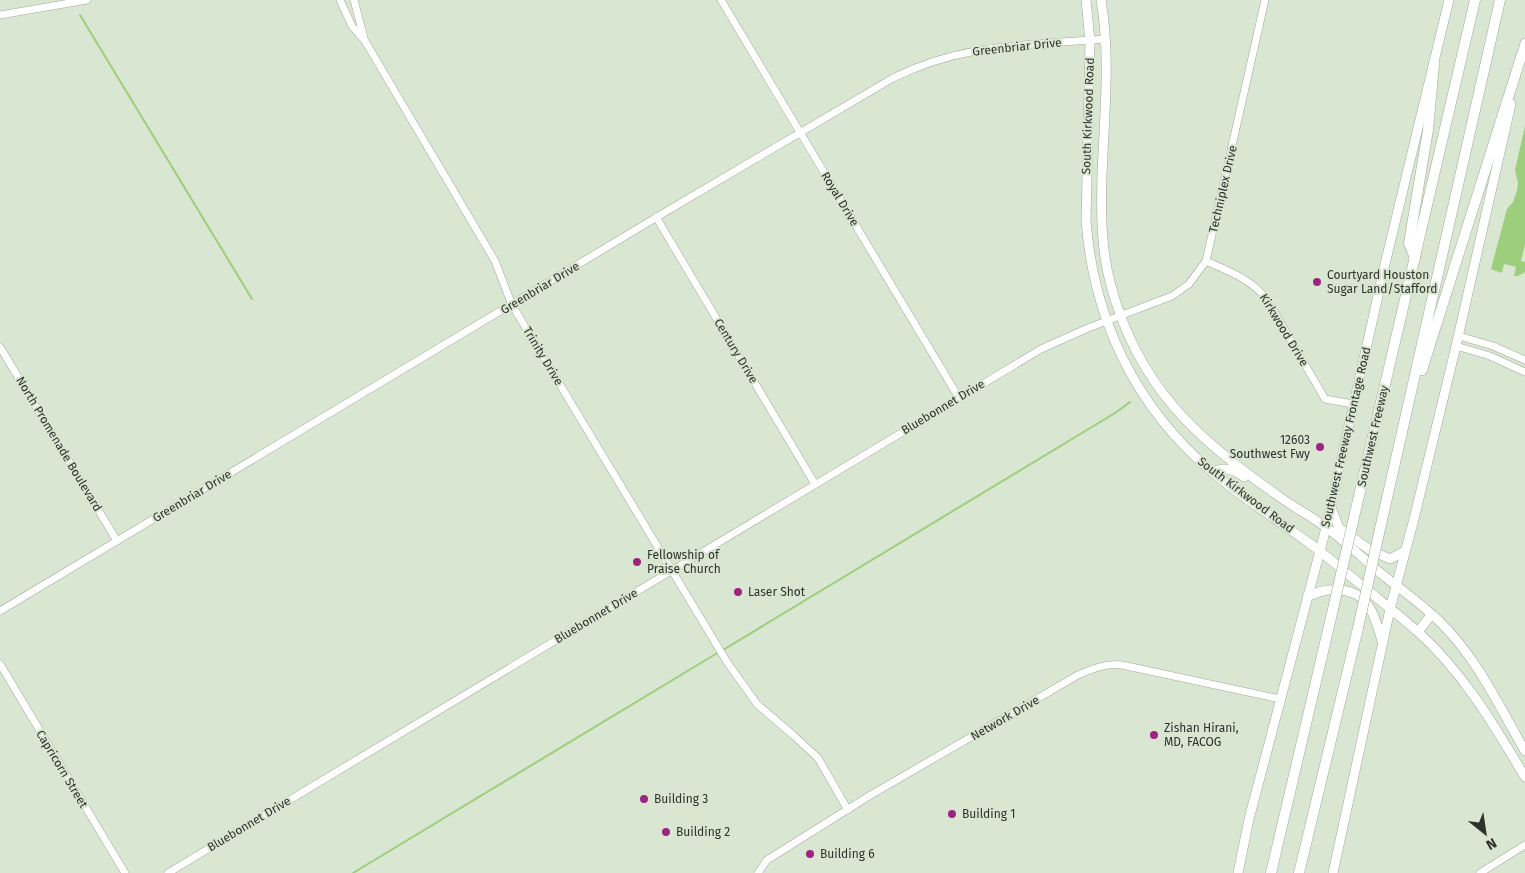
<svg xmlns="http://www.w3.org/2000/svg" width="1525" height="873" font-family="'Fira Sans',sans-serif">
<rect width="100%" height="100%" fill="#d9e6d2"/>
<path fill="#9cce7b" d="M 1525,126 L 1525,244 L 1521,261 L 1525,262 L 1525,272 L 1518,276 L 1514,276 L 1516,267 L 1504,264 L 1502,273 L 1491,269 L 1507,209 L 1513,202 L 1517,191 L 1518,183 L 1515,170 Z"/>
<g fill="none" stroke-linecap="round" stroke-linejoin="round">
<g stroke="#9cce7b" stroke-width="2">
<path d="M 80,15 L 252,299"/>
<path d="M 723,650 L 1115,413 L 1130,402"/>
<path d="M 353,873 L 719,652"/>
</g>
<g stroke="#9fab98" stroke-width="8">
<g id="minor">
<path d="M 340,0 L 352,26 L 365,41 L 495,261 L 512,305 L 727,662 L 757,704 L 793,735 L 818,758 L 848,810"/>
<path d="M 354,0 L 364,38"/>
<path d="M 721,0 L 959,398"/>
<path d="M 0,15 L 87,0"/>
<path d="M 656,217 L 815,484"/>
<path d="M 1206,261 C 1230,272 1252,279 1268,301 L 1325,399 L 1353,404"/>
<path d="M 1459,336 L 1493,346 L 1525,360"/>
<path d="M 1456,346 L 1490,356 L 1525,372"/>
<path d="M 0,347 L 117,541"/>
<path d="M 0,611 L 667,211 L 893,78 C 963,43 1029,45 1106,39"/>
<path d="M 0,664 L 125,873"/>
<path d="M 168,873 L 1041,349 L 1088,328 L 1172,296 L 1189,284 L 1206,261 L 1265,0"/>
<path d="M 758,873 L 767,860 L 869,796 L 1078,675 C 1092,669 1106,663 1122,665 L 1280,699"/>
<path d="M 1480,873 L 1525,845"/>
</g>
</g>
<g stroke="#9fab98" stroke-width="10">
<g id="major">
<path d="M 1086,0 L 1090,41 L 1086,221 C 1094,320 1135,406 1211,471 C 1242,498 1276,519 1309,543 C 1326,555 1342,570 1359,583 C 1378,599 1399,615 1417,631 C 1463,672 1494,725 1525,777"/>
<path d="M 1101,0 C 1111,58 1104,118 1102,176 C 1101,213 1101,250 1111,286 C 1138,385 1195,438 1277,495 C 1293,507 1311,516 1327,528 C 1347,543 1365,560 1384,576 C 1402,590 1421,604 1438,620 C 1476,656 1499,706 1525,751"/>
<path d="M 1521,59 L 1525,43"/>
<path d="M 1212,472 C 1224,466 1234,469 1244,477"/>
<path d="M 1330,505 L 1339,528 L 1370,550 L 1390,559 L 1405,551"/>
<path d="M 1307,597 C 1321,591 1325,589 1341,590 C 1370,593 1375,617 1382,641"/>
<path d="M 1418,632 L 1431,615"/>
<path d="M 1238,873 L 1249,819 L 1326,528 L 1386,260 L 1449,0"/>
<path d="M 1333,873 L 1390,609 L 1414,519 L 1456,346 L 1511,104"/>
</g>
</g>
<g stroke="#9fab98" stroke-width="11">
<g id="highway">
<path d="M 1415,258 L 1409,243 L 1428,130 L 1434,64"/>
<path d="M 1422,370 L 1522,54"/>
<path d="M 1355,513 L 1475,0"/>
<path d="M 1380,529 L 1500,0"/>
<path d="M 1271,873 L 1333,609"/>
<path d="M 1299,873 L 1358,628"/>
</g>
</g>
<use href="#minor" stroke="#fff" stroke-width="7"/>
<use href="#major" stroke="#fff" stroke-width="9"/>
<use href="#highway" stroke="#fff" stroke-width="10"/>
<g stroke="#9fab98" stroke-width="11" stroke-linecap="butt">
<g id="highway-bridge">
<path d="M 1333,609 L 1355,513"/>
<path d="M 1358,628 L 1380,529"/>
</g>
</g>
<use href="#highway-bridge" stroke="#fff" stroke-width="10"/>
</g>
<g fill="#9b2682" stroke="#d9e6d2" stroke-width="2">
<circle cx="1317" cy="282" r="5"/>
<circle cx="1320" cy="447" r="5"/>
<circle cx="637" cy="562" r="5"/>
<circle cx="738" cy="592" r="5"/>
<circle cx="1154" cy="735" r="5"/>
<circle cx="644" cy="799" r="5"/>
<circle cx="952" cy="814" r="5"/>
<circle cx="666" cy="832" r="5"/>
<circle cx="810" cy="854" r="5"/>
</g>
<g text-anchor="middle" stroke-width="4" stroke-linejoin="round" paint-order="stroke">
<g font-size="12" fill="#2e332c" stroke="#d9e6d2">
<text transform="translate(1017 47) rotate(-6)" y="4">Greenbriar Drive</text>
<text transform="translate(1088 116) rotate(-88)" y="4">South Kirkwood Road</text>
<text transform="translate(1223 189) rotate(-77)" y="4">Techniplex Drive</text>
<text transform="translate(840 199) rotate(59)" y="4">Royal Drive</text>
<text transform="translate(540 288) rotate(-31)" y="4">Greenbriar Drive</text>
<text transform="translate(1284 330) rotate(59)" y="4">Kirkwood Drive</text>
<text transform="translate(736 351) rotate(59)" y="4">Century Drive</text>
<text transform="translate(543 356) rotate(59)" y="4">Trinity Drive</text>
<text transform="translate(943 407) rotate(-31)" y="4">Bluebonnet Drive</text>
<text transform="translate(1373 436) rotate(-77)" y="4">Southwest Freeway</text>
<text transform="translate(1346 437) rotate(-77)" y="4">Southwest Freeway Frontage Road</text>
<text transform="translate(59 444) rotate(59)" y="4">North Promenade Boulevard</text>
<text transform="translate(1246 495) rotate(37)" y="4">South Kirkwood Road</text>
<text transform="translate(192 496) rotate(-31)" y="4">Greenbriar Drive</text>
<text transform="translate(596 616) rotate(-31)" y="4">Bluebonnet Drive</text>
<text transform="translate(1005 718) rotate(-30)" y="4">Network Drive</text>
<text transform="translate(62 769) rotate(59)" y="4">Capricorn Street</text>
<text transform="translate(249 824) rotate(-31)" y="4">Bluebonnet Drive</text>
</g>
<g font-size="12" fill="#2e332c" stroke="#d9e6d2" text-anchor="start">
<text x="1327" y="279">Courtyard Houston<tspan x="1327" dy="14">Sugar Land/Stafford</tspan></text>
<text x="1310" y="444" text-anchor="end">12603<tspan x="1310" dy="14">Southwest Fwy</tspan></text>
<text x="647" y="559">Fellowship of<tspan x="647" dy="14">Praise Church</tspan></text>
<text x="748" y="596">Laser Shot</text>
<text x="1164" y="732">Zishan Hirani,<tspan x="1164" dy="14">MD, FACOG</tspan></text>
<text x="654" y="803">Building 3</text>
<text x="962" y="818">Building 1</text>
<text x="676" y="836">Building 2</text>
<text x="820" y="858">Building 6</text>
</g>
</g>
<g transform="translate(1485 833) rotate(150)" stroke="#d9e6d2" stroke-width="4" paint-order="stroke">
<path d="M0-4L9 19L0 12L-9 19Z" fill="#2e332c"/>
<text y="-8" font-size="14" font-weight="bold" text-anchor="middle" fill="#2e332c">N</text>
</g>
</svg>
